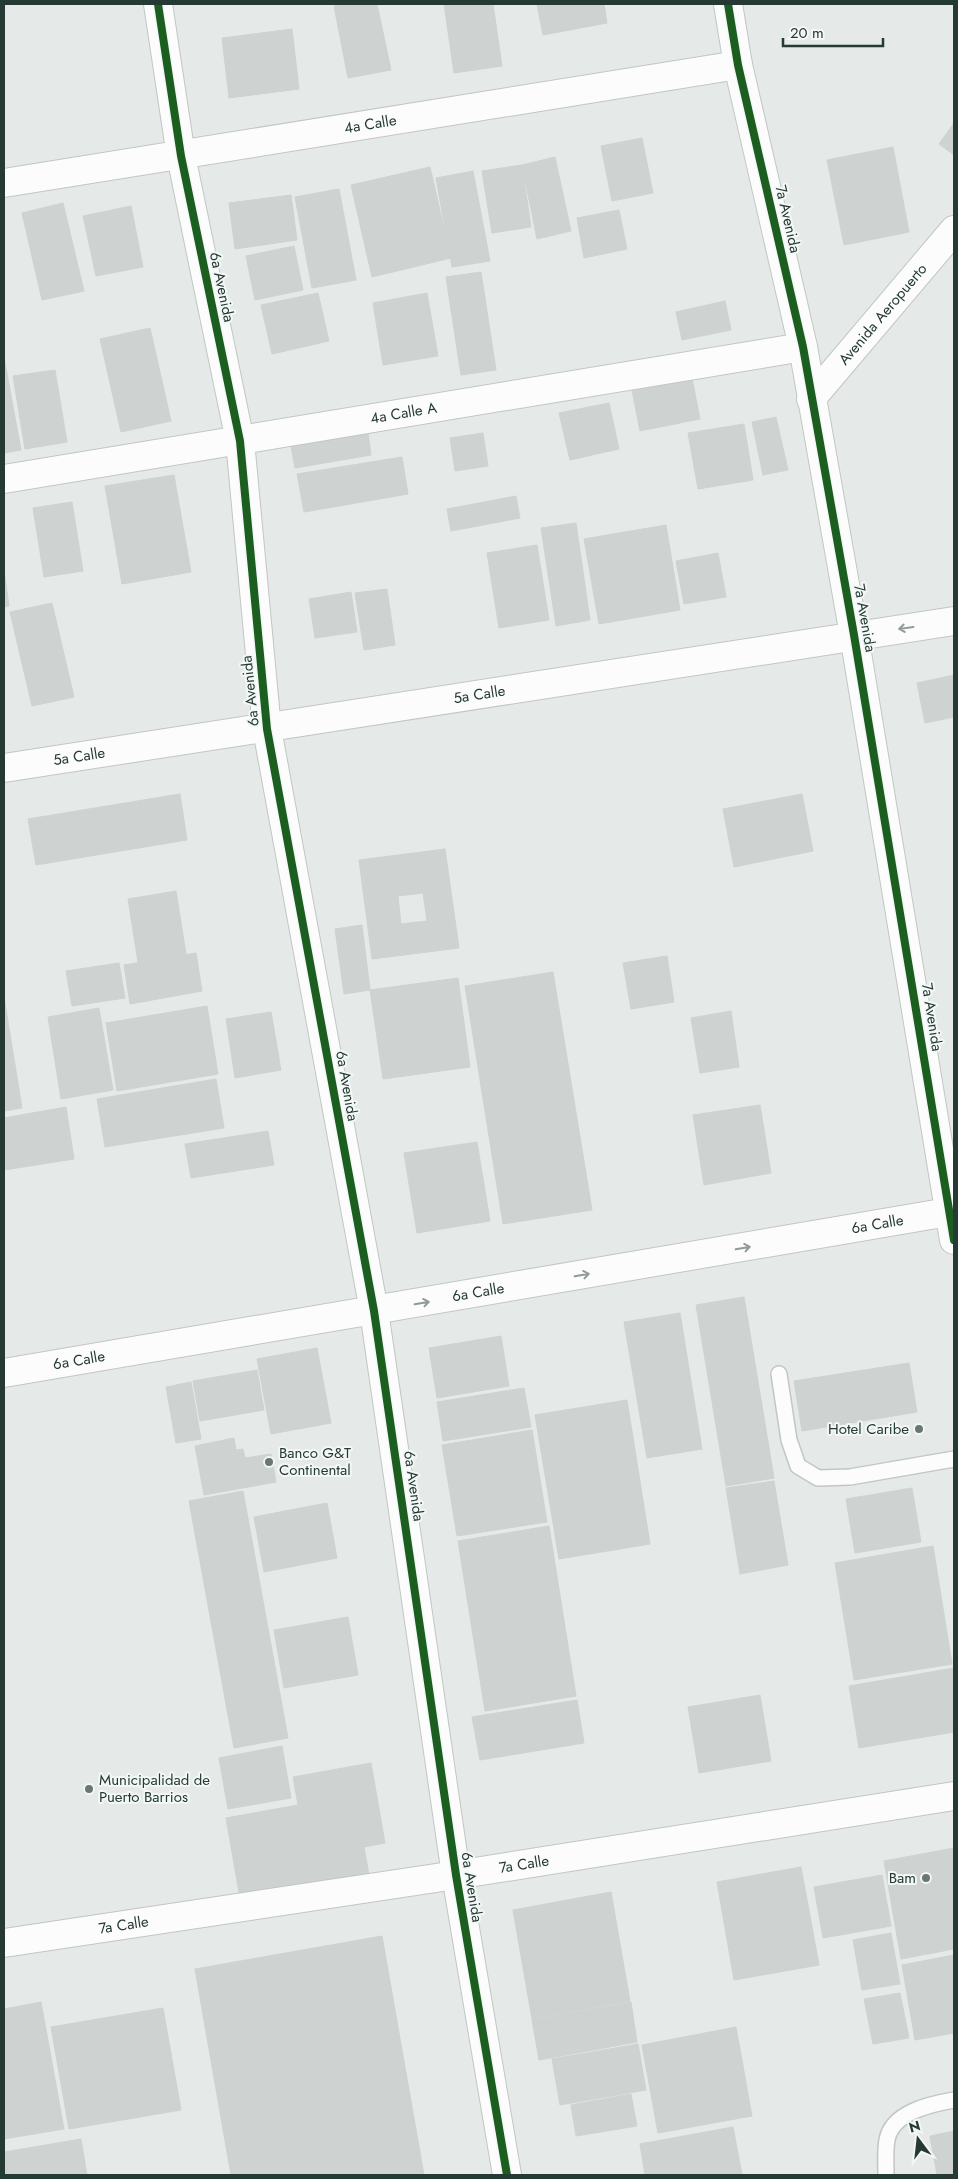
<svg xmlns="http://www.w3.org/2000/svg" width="958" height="2179" font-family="Jost,sans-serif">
<rect width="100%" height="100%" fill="#e5e9e7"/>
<g fill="#ced2d0" stroke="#ced2d0" fill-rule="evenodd">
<path d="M 343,4 L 377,4 L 391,70 L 348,78 L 334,6 Z"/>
<path d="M 444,4 L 493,4 L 502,66 L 454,73 Z"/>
<path d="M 537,4 L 604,4 L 607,23 L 543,35 Z"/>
<path d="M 292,29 L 299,89 L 229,98 L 222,38 Z"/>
<path d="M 954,123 L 954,155 L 939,144 Z"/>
<path d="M 642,138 L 653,193 L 612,201 L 601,146 Z"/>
<path d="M 893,147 L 909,232 L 844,245 L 827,160 Z"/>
<path d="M 555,157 L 571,231 L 537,239 L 522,165 Z"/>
<path d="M 522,165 L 531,227 L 492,233 L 482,171 Z"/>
<path d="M 430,167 L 451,258 L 372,277 L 351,185 Z"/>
<path d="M 473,171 L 490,261 L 452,267 L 436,178 Z"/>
<path d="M 339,189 L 356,280 L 312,288 L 295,197 Z"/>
<path d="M 291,195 L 297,240 L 235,249 L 229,203 Z"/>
<path d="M 63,203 L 84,291 L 42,300 L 22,213 Z"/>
<path d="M 131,206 L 143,267 L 96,276 L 83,216 Z"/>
<path d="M 619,210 L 627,249 L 584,258 L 577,218 Z"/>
<path d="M 294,246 L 303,290 L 255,300 L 246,256 Z"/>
<path d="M 481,272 L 496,370 L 461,375 L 446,277 Z"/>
<path d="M 318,293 L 329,341 L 272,354 L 261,305 Z"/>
<path d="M 427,293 L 438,356 L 383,365 L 373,303 Z"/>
<path d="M 725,301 L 731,330 L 682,340 L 676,312 Z"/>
<path d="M 150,328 L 171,421 L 121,432 L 100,339 Z"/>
<path d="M 4,357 L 21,450 L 4,453 Z"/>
<path d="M 55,370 L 67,442 L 25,449 L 13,376 Z"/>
<path d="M 692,378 L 700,419 L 640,431 L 632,390 Z"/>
<path d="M 609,403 L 619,449 L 570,460 L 559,413 Z"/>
<path d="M 776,417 L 788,470 L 763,475 L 752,422 Z"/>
<path d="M 744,424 L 753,480 L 698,489 L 688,433 Z"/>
<path d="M 368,433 L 371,455 L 295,468 L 291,446 Z"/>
<path d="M 483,433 L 488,466 L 455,471 L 450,438 Z"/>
<path d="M 402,457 L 408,494 L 304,512 L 297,474 Z"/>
<path d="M 174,475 L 191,572 L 122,584 L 105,486 Z"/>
<path d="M 516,496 L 520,518 L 451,531 L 447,509 Z"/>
<path d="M 72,502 L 83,571 L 44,577 L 33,508 Z"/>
<path d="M 576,523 L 590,620 L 556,626 L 541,528 Z"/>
<path d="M 666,525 L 680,610 L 599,624 L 584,539 Z"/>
<path d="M 537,545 L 549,620 L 499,628 L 487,553 Z"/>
<path d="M 718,553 L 726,597 L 684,604 L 676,561 Z"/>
<path d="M 4,570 L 9,606 L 4,607 Z"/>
<path d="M 387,589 L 395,645 L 364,650 L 355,593 Z"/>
<path d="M 351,592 L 357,632 L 315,638 L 309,599 Z"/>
<path d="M 52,603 L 74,697 L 32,706 L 10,612 Z"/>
<path d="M 954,675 L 954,717 L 925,723 L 917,683 Z"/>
<path d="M 180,794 L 187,840 L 36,865 L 28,819 Z"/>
<path d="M 802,794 L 813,851 L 734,867 L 723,809 Z"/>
<path d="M 445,849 L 459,948 L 372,959 L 359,860 ZM 423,893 L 427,921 L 401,924 L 398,896 Z"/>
<path d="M 176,891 L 186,954 L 138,962 L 128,899 Z"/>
<path d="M 362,925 L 370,990 L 344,994 L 335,929 Z"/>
<path d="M 196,953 L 202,991 L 130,1004 L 124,965 Z"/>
<path d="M 667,956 L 674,1002 L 631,1009 L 623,963 Z"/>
<path d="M 119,963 L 125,998 L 72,1006 L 66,971 Z"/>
<path d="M 553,972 L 592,1210 L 503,1224 L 465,986 Z"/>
<path d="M 458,978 L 470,1067 L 383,1079 L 370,990 Z"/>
<path d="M 4,997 L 22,1108 L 4,1111 Z"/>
<path d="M 207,1006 L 218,1074 L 117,1091 L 106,1023 Z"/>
<path d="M 99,1008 L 113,1090 L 61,1099 L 48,1017 Z"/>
<path d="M 731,1011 L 739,1067 L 700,1073 L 691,1018 Z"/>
<path d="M 271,1012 L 281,1070 L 235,1078 L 226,1019 Z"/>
<path d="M 216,1079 L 224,1128 L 105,1147 L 97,1099 Z"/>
<path d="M 760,1105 L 771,1173 L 704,1185 L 693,1115 Z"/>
<path d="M 66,1107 L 74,1159 L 4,1170 L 4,1118 Z"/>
<path d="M 268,1131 L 274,1165 L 191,1178 L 185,1144 Z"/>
<path d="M 477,1142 L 490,1221 L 417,1233 L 404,1153 Z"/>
<path d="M 744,1297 L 774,1478 L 726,1486 L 696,1305 Z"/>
<path d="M 680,1313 L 702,1449 L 647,1458 L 624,1322 Z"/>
<path d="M 501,1336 L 509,1386 L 437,1398 L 429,1348 Z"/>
<path d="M 317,1348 L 331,1423 L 271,1434 L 257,1359 Z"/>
<path d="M 909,1363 L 917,1412 L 802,1431 L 794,1381 Z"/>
<path d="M 257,1370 L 264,1410 L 200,1421 L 193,1381 Z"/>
<path d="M 191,1382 L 201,1439 L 176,1443 L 166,1387 Z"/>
<path d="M 524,1388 L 531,1427 L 443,1441 L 437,1402 Z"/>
<path d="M 627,1400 L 650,1544 L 559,1559 L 535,1415 Z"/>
<path d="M 532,1430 L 547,1522 L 457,1536 L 442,1445 Z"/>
<path d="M 234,1438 L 236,1450 L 243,1449 L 245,1458 L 271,1454 L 276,1482 L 204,1495 L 195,1446 Z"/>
<path d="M 774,1481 L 788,1565 L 740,1574 L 726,1488 Z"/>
<path d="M 912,1488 L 921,1542 L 855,1553 L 846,1499 Z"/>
<path d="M 243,1491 L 288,1738 L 234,1748 L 189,1501 Z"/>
<path d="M 327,1503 L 337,1558 L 264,1572 L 254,1517 Z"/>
<path d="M 549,1526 L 576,1696 L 485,1711 L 458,1541 Z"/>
<path d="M 933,1546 L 952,1664 L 854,1680 L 835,1563 Z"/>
<path d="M 348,1617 L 358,1675 L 284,1688 L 274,1630 Z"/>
<path d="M 954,1668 L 954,1732 L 859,1748 L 849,1686 Z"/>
<path d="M 760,1695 L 771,1761 L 699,1773 L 688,1707 Z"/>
<path d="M 577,1700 L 584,1743 L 480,1760 L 472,1717 Z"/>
<path d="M 282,1746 L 291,1798 L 228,1809 L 219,1758 Z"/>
<path d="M 371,1763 L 385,1843 L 364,1847 L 369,1875 L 240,1898 L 226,1818 L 298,1805 L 293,1777 Z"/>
<path d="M 954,1848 L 954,1949 L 901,1959 L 884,1861 Z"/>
<path d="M 801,1867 L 819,1965 L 734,1980 L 717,1882 Z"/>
<path d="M 882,1875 L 891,1926 L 823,1938 L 814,1887 Z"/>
<path d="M 611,1892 L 630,2001 L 532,2019 L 513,1910 Z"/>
<path d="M 891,1933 L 900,1984 L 862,1990 L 853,1940 Z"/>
<path d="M 382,1936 L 424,2175 L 231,2175 L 195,1969 Z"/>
<path d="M 954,1955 L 954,2033 L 915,2040 L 902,1965 Z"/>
<path d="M 900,1993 L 909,2038 L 873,2044 L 864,1999 Z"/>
<path d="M 41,2002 L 64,2129 L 4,2139 L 4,2009 Z"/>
<path d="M 631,2002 L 637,2042 L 539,2060 L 532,2020 Z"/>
<path d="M 163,2008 L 181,2110 L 69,2129 L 51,2027 Z"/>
<path d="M 736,2027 L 752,2116 L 658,2133 L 642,2045 Z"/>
<path d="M 638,2044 L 646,2090 L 560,2105 L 552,2059 Z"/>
<path d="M 631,2094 L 637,2126 L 576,2136 L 571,2105 Z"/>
<path d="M 733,2127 L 742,2175 L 645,2175 L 640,2144 Z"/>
<path d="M 954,2131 L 954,2175 L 937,2175 L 930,2136 Z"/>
<path d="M 81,2139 L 87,2175 L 4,2175 L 4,2152 Z"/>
</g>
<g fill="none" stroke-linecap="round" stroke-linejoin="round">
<g stroke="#c2c6c4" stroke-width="18">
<g id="lane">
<path d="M 779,1374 L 789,1440 L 798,1466 L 818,1478 L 850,1477 L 954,1459"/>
<path d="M 886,2175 C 886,2164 885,2151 887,2140 C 892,2112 931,2104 954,2100"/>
</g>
</g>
<g stroke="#c2c6c4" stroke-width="30">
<g id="street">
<path d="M 158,4 L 181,156 L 240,441 L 267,729 L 374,1311 L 456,1875 L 507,2175"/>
<path d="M 728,4 L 738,65 L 803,347 L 854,635 L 954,1240"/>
<path id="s1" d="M 4,183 L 738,65"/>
<path id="s2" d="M 811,399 L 954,230"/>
<path id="s3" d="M 4,479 L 803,347"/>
<path id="s4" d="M 4,768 L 954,621"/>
<path id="s5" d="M 4,1373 L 954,1211"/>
</g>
</g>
<g stroke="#c1c6c4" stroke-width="30">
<g id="secondary">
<path id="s6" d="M 4,1943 L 456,1875 L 954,1796"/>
</g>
</g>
<use href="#lane" stroke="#fbfcfb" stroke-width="15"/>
<use href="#street" stroke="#fbfcfb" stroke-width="28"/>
<use href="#secondary" stroke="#fbfcfb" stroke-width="28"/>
<g stroke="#f3f8f6" stroke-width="11">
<g id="cycleway">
<path d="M 158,4 L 181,156 L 240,441 L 267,729 L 374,1311 L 456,1875 L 507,2175"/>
<path d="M 728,4 L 738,65 L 803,347 L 854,635 L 954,1240"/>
</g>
</g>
<use href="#cycleway" stroke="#1b5e20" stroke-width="8"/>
</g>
<defs><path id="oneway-shaft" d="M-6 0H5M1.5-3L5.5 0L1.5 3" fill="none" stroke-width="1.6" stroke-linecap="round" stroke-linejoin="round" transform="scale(1.25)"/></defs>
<g stroke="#909b98">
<use href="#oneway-shaft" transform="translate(906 628) rotate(172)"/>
<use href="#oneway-shaft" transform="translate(743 1248) rotate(-10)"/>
<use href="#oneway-shaft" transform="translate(582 1275) rotate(-10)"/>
<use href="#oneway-shaft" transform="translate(422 1303) rotate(-10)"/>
</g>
<g fill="#687773" stroke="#f3f8f6" stroke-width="2">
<circle cx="919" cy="1429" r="5"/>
<circle cx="269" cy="1462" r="5"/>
<circle cx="89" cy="1789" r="5"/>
<circle cx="926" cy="1878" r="5"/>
</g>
<g text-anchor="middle" stroke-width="4" stroke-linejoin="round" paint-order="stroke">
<g font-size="15" fill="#253a35" stroke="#f3f8f6">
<text dy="5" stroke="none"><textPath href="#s1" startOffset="371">4a Calle</textPath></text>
<text transform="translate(788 219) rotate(77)" y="5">7a Avenida</text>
<text transform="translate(222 287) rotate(78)" y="5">6a Avenida</text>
<text dy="5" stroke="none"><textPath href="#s2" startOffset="111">Avenida Aeropuerto</textPath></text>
<text dy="5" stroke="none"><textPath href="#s3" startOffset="405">4a Calle A</textPath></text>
<text transform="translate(865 618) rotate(80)" y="5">7a Avenida</text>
<text transform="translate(250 691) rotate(-96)" y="5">6a Avenida</text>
<text dy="5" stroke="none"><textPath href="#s4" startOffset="481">5a Calle</textPath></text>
<text dy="5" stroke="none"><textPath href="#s4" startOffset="76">5a Calle</textPath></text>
<text transform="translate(932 1017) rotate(81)" y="5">7a Avenida</text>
<text transform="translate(347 1086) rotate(80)" y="5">6a Avenida</text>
<text dy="5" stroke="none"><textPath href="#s5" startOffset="886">6a Calle</textPath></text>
<text dy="5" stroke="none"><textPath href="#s5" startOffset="481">6a Calle</textPath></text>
<text dy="5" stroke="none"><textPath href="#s5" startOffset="76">6a Calle</textPath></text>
<text transform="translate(414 1486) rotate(82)" y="5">6a Avenida</text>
<text dy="5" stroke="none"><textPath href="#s6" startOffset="526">7a Calle</textPath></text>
<text transform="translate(472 1887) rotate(81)" y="5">6a Avenida</text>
<text dy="5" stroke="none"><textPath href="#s6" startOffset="121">7a Calle</textPath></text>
</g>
<g font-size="15" fill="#253a35" stroke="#f3f8f6" text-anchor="end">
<text x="909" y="1434">Hotel Caribe</text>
<text x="279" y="1458" text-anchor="start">Banco G&amp;T<tspan x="279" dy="17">Continental</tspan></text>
<text x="99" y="1785" text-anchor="start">Municipalidad de<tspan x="99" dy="17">Puerto Barrios</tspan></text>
<text x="916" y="1883">Bam</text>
</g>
</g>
<rect width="958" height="2179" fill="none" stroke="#253a35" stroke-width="10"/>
<g transform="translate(918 2139) rotate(345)" stroke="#f3f8f6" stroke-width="4" paint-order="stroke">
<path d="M0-4L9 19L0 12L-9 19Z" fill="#253a35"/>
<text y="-8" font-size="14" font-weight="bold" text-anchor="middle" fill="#253a35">N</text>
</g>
<path d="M783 38v8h100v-8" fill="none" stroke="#253a35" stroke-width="2.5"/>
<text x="790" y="38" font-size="15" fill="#253a35" stroke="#f3f8f6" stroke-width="4" paint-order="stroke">20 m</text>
</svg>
